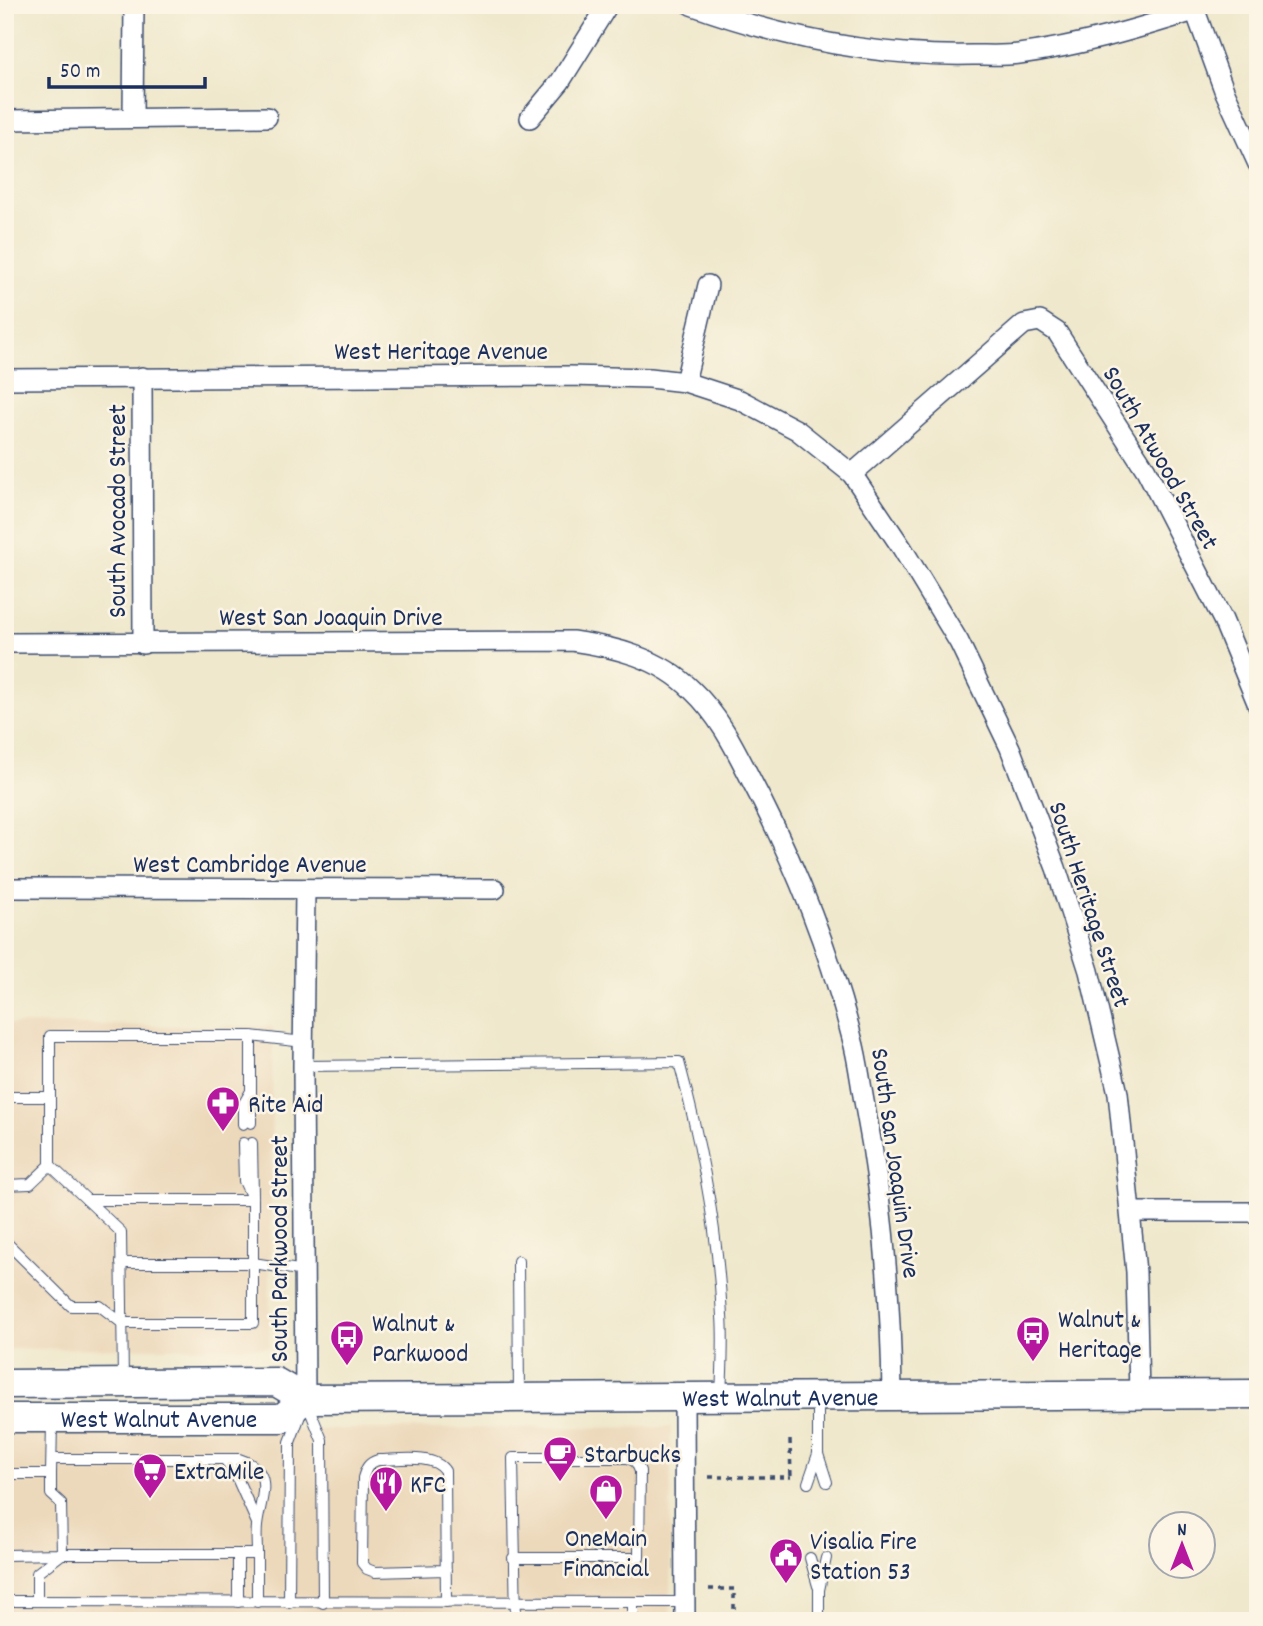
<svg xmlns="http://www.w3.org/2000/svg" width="1263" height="1626" font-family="Dekko,sans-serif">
<rect width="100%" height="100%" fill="#fcf5e5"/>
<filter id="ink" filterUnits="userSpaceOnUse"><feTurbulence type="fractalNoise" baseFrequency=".0143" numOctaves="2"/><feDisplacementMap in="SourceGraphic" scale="14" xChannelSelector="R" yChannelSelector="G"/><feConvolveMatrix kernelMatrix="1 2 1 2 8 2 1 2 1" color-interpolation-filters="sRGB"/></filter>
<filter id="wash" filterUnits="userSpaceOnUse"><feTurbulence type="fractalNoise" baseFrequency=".00686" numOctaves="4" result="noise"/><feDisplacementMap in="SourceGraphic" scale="28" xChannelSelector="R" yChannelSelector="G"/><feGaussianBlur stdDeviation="1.57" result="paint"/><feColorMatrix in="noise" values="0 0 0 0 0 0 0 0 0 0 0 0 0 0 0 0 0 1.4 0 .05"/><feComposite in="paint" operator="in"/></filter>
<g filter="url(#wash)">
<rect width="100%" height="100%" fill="#efe8cc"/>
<g fill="#ecd8ba">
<path d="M 5,1024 L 273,1027 L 269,1347 L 5,1349 Z"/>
<path d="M 671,1427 L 670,1621 L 5,1621 L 5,1432 Z"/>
</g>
</g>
<g filter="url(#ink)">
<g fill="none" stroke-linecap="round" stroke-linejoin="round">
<g stroke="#3b4b6e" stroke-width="12">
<g id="service">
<path d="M 251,1036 L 251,1123"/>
<path d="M 303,1066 L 679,1062 C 701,1143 718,1232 722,1316 C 724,1342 722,1369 721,1396"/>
<path d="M 5,1097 L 50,1097"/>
<path d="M 243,1124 L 243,1105 L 251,1091"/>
<path d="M 243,1143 L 244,1181 L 253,1200"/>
<path d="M 252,1143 L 253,1196"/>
<path d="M 50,1165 L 50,1036 L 251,1036 L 304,1042"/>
<path d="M 5,1185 L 30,1184 L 50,1165 L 121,1232 L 123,1380"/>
<path d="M 5,1241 L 71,1306 L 100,1306 L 122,1323 L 253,1323 L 253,1200 L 87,1200"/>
<path d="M 518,1261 L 519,1397"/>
<path d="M 121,1263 L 253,1263 L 305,1271"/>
<path d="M 818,1400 L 818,1454 L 827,1482"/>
<path d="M 307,1403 L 322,1440 L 323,1603"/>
<path d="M 224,1459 L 233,1469 L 257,1523"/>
<path d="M 5,1474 L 51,1474 L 52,1422"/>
<path d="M 808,1483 L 818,1454"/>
<path d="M 257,1554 L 257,1602"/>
<path d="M 5,1555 L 62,1554 L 61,1503 L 51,1494 L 51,1474"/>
<path d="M 513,1558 L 639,1558 L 640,1471 L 636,1462 L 628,1458 L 513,1458 L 516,1621"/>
<path d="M 810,1558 L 818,1586"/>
<path d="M 446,1570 L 375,1572 L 367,1569 L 362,1563 L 363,1478 C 366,1468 368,1463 378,1460 C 397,1460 434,1453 445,1471 L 446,1602"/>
<path d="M 5,1601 L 685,1602"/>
<path d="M 37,1601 L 37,1573 L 62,1554 L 257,1554 C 257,1545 256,1535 257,1526 C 260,1498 277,1471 239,1459 L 52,1459"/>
<path d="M 238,1602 L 238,1554"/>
<path d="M 289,1603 L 290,1442 L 301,1413"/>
<path d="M 633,1621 L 633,1602"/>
<path d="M 819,1621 L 819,1590 L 826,1558"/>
</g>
</g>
<g stroke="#3b4b6e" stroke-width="22">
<g id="minor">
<path d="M 691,5 C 782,38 875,57 972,55 C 987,55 1004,56 1019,54 C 1079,46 1137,29 1194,11"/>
<path d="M 1193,5 L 1224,90 L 1258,164"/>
<path d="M 133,117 L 134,5"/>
<path d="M 530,118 L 560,82 L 608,5"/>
<path d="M 5,120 L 267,117"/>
<path d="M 142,377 L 143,644"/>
<path d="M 5,379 L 569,376 L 650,378 L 685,382 L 740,400 L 797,430 L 852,474 L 902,548 L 959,642 L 1010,748 L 1056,868 L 1089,971 L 1118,1093 L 1136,1272 L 1139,1394"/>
<path d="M 685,382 L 708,285"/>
<path d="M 852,474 L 1024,324 L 1040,321 L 1057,332 L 1146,470 L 1223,620 L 1258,705"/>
<path d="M 8,643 L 572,641 C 615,647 660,658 692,690 C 725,721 741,762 762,801 C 800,876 831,957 852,1038 C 858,1059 860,1080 864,1101 C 883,1198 891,1296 892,1396"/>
<path d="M 5,888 L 495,889"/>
<path d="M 305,889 L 303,1066 L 305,1399"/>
<path d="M 1131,1212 L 1258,1212"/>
<path d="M 684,1397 L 685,1621"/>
</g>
</g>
<g stroke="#3b4b6e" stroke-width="31">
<g id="secondary">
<path id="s1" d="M 5,1384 L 276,1382 L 305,1399 L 1258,1394"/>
<path id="s2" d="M 5,1418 L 282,1418 L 305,1399"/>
</g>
</g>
<g stroke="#3b4b6e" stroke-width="3.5" stroke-dasharray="5 5" stroke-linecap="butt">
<path d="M 790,1440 L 791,1480"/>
<path d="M 709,1477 L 791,1477"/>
<path d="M 709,1589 L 734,1589 L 734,1621"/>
</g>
<use href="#service" stroke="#fff" stroke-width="10"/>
<use href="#minor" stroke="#fff" stroke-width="19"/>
<use href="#secondary" stroke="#fff" stroke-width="28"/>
</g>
</g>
<defs>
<g id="pharmacy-pin" transform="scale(1.75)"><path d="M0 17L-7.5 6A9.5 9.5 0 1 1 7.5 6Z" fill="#b5179e" stroke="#fcf5e5"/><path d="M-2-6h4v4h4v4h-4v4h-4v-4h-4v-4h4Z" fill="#fff"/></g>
<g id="bus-pin" transform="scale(1.75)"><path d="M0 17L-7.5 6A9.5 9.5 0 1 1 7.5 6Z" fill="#b5179e" stroke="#fcf5e5"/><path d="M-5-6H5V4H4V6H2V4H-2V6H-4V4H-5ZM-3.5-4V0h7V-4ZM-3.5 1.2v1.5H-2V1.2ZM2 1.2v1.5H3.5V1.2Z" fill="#fff"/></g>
<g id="cafe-pin" transform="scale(1.75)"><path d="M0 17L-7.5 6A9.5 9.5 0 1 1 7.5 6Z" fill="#b5179e" stroke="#fcf5e5"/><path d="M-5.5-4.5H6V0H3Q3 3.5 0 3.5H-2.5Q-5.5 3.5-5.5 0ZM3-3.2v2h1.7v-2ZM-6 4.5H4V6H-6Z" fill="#fff"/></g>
<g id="supermarket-pin" transform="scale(1.75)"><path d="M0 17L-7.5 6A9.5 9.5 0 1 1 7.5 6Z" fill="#b5179e" stroke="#fcf5e5"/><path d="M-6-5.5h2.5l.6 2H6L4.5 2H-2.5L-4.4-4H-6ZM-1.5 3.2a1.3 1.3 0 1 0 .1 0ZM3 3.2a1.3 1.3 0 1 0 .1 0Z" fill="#fff"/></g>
<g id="restaurant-pin" transform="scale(1.75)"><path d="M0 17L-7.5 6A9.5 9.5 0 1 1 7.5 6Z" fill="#b5179e" stroke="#fcf5e5"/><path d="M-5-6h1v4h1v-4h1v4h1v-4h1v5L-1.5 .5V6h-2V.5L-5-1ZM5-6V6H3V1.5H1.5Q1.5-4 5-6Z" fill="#fff"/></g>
<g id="shop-pin" transform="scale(1.75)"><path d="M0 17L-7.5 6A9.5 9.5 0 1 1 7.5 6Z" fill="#b5179e" stroke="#fcf5e5"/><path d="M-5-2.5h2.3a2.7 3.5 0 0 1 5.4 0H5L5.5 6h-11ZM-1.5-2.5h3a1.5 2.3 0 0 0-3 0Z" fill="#fff"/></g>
<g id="civic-pin" transform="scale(1.75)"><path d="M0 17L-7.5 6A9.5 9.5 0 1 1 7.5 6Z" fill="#b5179e" stroke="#fcf5e5"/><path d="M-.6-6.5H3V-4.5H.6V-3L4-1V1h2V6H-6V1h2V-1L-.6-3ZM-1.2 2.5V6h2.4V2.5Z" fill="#fff"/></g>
</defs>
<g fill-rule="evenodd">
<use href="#pharmacy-pin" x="223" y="1103"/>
<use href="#bus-pin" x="1033" y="1333"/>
<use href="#bus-pin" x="347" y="1337"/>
<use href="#cafe-pin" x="560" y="1453"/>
<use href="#supermarket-pin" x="150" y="1470"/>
<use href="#restaurant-pin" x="386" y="1483"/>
<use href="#shop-pin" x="606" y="1491"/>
<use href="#civic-pin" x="786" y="1555"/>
</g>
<g text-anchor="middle" stroke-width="5" stroke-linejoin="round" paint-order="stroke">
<g font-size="26" fill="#1b2f5e" stroke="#fcf5e5">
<text x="441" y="359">West Heritage Avenue</text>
<text transform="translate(1162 457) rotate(60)" y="9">South Atwood Street</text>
<text transform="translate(116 511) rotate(-90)" y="9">South Avocado Street</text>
<text x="331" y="625">West San Joaquin Drive</text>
<text x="250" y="872">West Cambridge Avenue</text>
<text transform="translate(1091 904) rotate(72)" y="9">South Heritage Street</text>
<text transform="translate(897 1163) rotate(82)" y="9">South San Joaquin Drive</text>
<text transform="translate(278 1249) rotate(-90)" y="9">South Parkwood Street</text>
<text dy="9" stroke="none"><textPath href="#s1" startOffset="780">West Walnut Avenue</textPath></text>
<text dy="9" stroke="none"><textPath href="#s2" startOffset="154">West Walnut Avenue</textPath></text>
</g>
<g font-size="26" fill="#1b2f5e" stroke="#fcf5e5" text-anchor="start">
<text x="248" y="1112">Rite Aid</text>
<text x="1058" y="1327">Walnut &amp;<tspan x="1058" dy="30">Heritage</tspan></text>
<text x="372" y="1331">Walnut &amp;<tspan x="372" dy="30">Parkwood</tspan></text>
<text x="584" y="1462">Starbucks</text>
<text x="174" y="1479">ExtraMile</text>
<text x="410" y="1492">KFC</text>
<text x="606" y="1546" text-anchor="middle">OneMain<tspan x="606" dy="30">Financial</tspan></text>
<text x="810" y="1549">Visalia Fire<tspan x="810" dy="30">Station 53</tspan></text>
</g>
</g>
<rect width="1263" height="1626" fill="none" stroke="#fcf5e5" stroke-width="28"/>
<g transform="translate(1182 1545)"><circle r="33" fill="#fcf5e5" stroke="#a2a6af" stroke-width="2"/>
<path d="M0-5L12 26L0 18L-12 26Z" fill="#b5179e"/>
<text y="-10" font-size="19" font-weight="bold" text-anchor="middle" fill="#1b2f5e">N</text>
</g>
<path d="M49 77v10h156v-10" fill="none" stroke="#1b2f5e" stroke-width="3.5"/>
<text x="60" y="77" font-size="21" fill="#1b2f5e" stroke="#fcf5e5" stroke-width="5" paint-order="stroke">50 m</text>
</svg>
